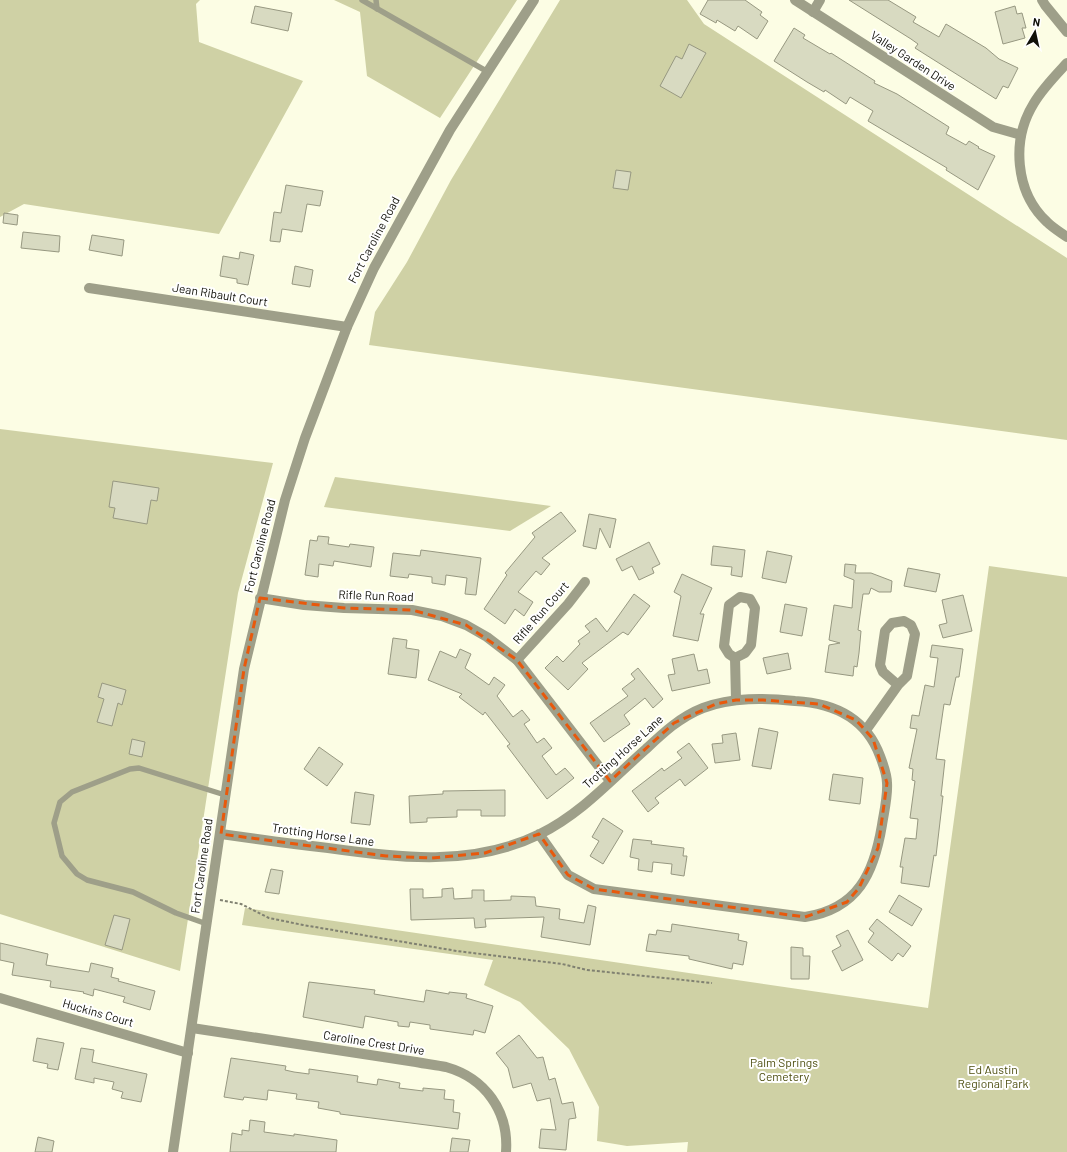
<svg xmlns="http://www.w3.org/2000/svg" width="1067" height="1152" font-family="Barlow,sans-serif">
<rect width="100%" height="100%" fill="#fcfde4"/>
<g fill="#cfd1a5">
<path d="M 0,0 L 200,0 L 196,4 L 199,42 L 303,81 L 219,234 L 24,204 L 0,217 Z"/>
<path d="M 334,0 L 517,0 L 440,118 L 367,76 L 360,12 Z"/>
<path d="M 560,0 L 687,0 L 704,24 L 1067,258 L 1067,440 L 369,345 L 375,312 L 407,262 L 451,180 Z"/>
<path d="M 0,429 L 273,463 L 238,593 L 180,971 L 0,914 Z"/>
<path d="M 335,477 L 551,506 L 510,531 L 324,507 Z"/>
<path d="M 989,566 L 1067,577 L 1067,1152 L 687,1152 L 688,1142 L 627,1146 L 597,1141 L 599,1107 L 569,1049 L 520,1002 L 484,985 L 493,960 L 242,925 L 245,908 L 928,1008 Z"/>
</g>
<g fill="#d8dac1" stroke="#979881">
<path d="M 708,0 L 745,0 L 762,12 L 760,15 L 768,21 L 757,39 L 738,26 L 735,31 L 717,20 L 716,23 L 700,14 Z"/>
<path d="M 849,0 L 888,0 L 916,17 L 913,22 L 939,37 L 946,24 L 986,48 L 999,59 L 1018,68 L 1008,88 L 1003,86 L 996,99 L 915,48 L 918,44 L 911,39 Z"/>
<path d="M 255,6 L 292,13 L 288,31 L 251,23 Z"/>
<path d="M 1015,6 L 1017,14 L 1022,13 L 1026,28 L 1022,28 L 1025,38 L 1003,44 L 995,12 Z"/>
<path d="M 794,28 L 805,35 L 803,38 L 830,54 L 831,53 L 875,81 L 874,83 L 897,94 L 949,127 L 946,134 L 966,145 L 969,141 L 979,147 L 978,148 L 995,156 L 978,190 L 946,170 L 947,168 L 868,121 L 873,111 L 850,97 L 846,104 L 825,90 L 824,92 L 807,82 L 774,61 Z"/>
<path d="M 689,44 L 706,53 L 681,98 L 660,86 L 676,56 L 682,59 Z"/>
<path d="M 616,170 L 631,172 L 628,190 L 613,188 Z"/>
<path d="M 286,185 L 323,191 L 320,206 L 307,204 L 302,232 L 282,229 L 280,242 L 270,241 L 274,212 L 281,213 Z"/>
<path d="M 4,213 L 18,215 L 17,225 L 3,223 Z"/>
<path d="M 23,232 L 60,236 L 59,252 L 21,248 Z"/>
<path d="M 92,235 L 124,240 L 122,256 L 89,250 Z"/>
<path d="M 240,252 L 254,255 L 248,285 L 237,283 L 237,279 L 220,276 L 223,256 L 239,259 Z"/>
<path d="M 295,266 L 313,270 L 310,287 L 292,284 Z"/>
<path d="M 113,481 L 159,488 L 157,501 L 151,500 L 147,524 L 113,518 L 115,508 L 109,507 Z"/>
<path d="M 561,512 L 576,531 L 542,558 L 550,564 L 541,575 L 536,571 L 518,592 L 533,602 L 524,616 L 515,609 L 505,624 L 484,609 L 507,575 L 505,573 L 535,537 L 532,533 Z"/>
<path d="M 589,514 L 616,519 L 610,548 L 600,528 L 596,549 L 583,546 Z"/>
<path d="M 318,536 L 329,537 L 328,544 L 349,547 L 350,544 L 374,547 L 371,567 L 334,561 L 333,566 L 319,564 L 318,577 L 305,575 L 310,540 L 317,541 Z"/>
<path d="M 649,542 L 660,564 L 652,568 L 654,573 L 639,580 L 632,566 L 622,571 L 616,559 Z"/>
<path d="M 713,546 L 745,550 L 742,577 L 731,575 L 732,567 L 711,565 Z"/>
<path d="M 421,550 L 481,558 L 476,595 L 465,594 L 467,578 L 446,575 L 445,585 L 432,583 L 432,577 L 409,574 L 408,578 L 390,576 L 393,553 L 420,556 Z"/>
<path d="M 767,551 L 792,556 L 786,583 L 762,578 Z"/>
<path d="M 845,564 L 856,565 L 855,573 L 871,573 L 892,581 L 891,592 L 879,592 L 871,588 L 869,594 L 863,594 L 858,630 L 861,631 L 859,653 L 857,667 L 854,666 L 853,676 L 825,672 L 829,645 L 840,643 L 829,640 L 834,605 L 852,608 L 854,580 L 844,576 Z"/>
<path d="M 908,568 L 940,574 L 936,592 L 904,586 Z"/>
<path d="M 682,574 L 712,588 L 700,614 L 704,614 L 698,641 L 673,636 L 681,596 L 674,592 Z"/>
<path d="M 634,594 L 650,606 L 628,635 L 623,632 L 582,663 L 588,669 L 568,690 L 545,668 L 557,656 L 563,662 L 580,644 L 578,641 L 590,632 L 585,626 L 596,618 L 607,632 Z"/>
<path d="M 963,595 L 972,631 L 943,638 L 939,625 L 947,623 L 942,600 Z"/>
<path d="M 785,604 L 807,608 L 802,636 L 780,632 Z"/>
<path d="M 393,638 L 407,640 L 406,648 L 419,650 L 416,678 L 388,674 Z"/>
<path d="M 932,645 L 963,649 L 959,677 L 956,677 L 950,705 L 944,704 L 936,759 L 945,760 L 941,796 L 943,796 L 936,856 L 934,855 L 929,887 L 901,883 L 903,867 L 900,867 L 905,838 L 916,839 L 918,819 L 910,818 L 915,781 L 912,780 L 913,769 L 909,768 L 917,729 L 910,728 L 912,715 L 919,716 L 925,685 L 934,687 L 938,658 L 930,657 Z"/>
<path d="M 460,649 L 471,654 L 465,668 L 489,685 L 494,677 L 505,685 L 497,696 L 513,717 L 522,710 L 530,720 L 524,724 L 537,743 L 544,738 L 552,748 L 542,756 L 556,775 L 565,768 L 574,778 L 547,799 L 507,746 L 510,744 L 485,712 L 483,715 L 459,697 L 462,694 L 428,680 L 440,651 L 456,658 Z"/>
<path d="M 788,653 L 791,669 L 767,674 L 763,658 Z"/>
<path d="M 694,654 L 698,671 L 707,669 L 710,683 L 672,691 L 668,675 L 675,674 L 672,659 Z"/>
<path d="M 638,668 L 663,699 L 653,708 L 645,698 L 624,715 L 630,724 L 604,742 L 590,723 L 628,696 L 622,689 L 635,679 L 631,674 Z"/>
<path d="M 102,683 L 126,690 L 122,705 L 118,703 L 112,726 L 97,722 L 104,699 L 98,697 Z"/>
<path d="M 759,728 L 778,732 L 771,769 L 752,766 Z"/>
<path d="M 736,733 L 740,760 L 715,763 L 712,744 L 723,743 L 722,735 Z"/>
<path d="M 132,739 L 145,742 L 142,757 L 129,754 Z"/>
<path d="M 689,743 L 708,768 L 685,786 L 680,779 L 655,798 L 659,803 L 648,812 L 632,791 L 662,768 L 664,771 L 682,758 L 677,752 Z"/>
<path d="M 319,747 L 343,764 L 327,786 L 304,769 Z"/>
<path d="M 833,774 L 863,778 L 860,804 L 829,800 Z"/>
<path d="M 505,790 L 505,816 L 481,816 L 481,810 L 457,810 L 457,817 L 427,818 L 427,822 L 410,823 L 409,796 L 443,794 L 443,791 Z"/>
<path d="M 355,792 L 374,795 L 370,825 L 351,823 Z"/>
<path d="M 603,818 L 623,831 L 603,864 L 590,856 L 599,841 L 592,837 Z"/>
<path d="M 633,839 L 652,841 L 651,844 L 684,848 L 683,856 L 687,856 L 684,876 L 671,874 L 672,864 L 653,862 L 652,872 L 638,870 L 639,859 L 630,857 Z"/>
<path d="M 271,869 L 283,871 L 279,894 L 265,892 Z"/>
<path d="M 453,888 L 454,899 L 472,898 L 472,890 L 484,890 L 484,901 L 511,900 L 511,896 L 535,897 L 536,906 L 560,909 L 559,919 L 584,923 L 588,905 L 596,907 L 590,945 L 541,937 L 544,917 L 485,919 L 486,927 L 475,928 L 474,918 L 411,920 L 410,889 L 423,889 L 423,898 L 442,897 L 442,889 Z"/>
<path d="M 899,895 L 922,909 L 912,926 L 889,912 Z"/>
<path d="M 114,915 L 130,919 L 122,950 L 105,945 Z"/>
<path d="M 877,919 L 911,946 L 903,957 L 898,953 L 892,961 L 868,942 L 874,933 L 869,929 Z"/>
<path d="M 672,924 L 739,934 L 738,940 L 747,942 L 743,965 L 733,963 L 732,969 L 689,959 L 689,956 L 646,951 L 649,934 L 656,935 L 657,930 L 671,932 Z"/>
<path d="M 848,930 L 863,960 L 842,971 L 832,951 L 841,946 L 836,936 Z"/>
<path d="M 0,943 L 48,954 L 46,965 L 89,972 L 91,963 L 113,968 L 111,977 L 119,979 L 118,981 L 155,991 L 150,1010 L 123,1002 L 125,997 L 94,989 L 93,996 L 83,993 L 84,992 L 50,987 L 51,981 L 12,975 L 14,963 L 0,960 Z"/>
<path d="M 791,947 L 803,948 L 803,956 L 810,956 L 809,979 L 791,979 Z"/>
<path d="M 309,982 L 375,990 L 374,994 L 424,1002 L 426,990 L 449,994 L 449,992 L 467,994 L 466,998 L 493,1006 L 485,1033 L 474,1030 L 473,1035 L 430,1029 L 430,1025 L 410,1022 L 409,1027 L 398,1026 L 398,1022 L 365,1016 L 363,1028 L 303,1017 Z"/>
<path d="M 519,1035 L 537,1058 L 543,1057 L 549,1080 L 555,1078 L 562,1104 L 573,1102 L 576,1118 L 569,1119 L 566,1150 L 539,1148 L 541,1129 L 556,1130 L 550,1098 L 537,1101 L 531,1083 L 513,1088 L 508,1068 L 496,1053 Z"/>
<path d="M 37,1038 L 64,1043 L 58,1070 L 47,1068 L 48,1064 L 33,1061 Z"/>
<path d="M 81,1048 L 94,1050 L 92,1062 L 147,1074 L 141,1102 L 121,1098 L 123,1092 L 112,1089 L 114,1082 L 94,1078 L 94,1083 L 75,1079 Z"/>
<path d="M 231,1058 L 286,1066 L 285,1070 L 294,1072 L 309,1074 L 309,1069 L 358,1076 L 357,1082 L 377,1085 L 378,1079 L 400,1083 L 399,1088 L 423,1091 L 423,1088 L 445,1090 L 444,1099 L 454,1100 L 453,1112 L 460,1113 L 458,1129 L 340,1114 L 340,1112 L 318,1108 L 319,1102 L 296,1099 L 297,1094 L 268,1090 L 267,1100 L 244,1097 L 243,1100 L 224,1097 Z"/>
<path d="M 250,1120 L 265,1122 L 264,1132 L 294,1136 L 294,1134 L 337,1140 L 336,1152 L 230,1152 L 232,1133 L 242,1135 L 242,1130 L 249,1131 Z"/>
<path d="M 38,1137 L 54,1141 L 52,1152 L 35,1152 Z"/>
<path d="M 452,1138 L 470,1140 L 468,1152 L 450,1152 Z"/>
</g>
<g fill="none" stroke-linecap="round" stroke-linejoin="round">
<path stroke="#808171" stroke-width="2" stroke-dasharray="3 2" stroke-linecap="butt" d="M 220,900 L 241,904 L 269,918 L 303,925 L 457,951 L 562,964 L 587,970 L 712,983"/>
<g stroke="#9e9f89" stroke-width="5.5">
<path d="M 362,0 L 488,72"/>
<path d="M 376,0 L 377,9"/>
<path d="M 207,924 L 176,913 L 133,892 L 87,880 L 77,874 L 62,856 L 54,823 L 60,802 L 72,792 L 130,769 L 139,768 L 225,795"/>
</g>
<g stroke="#9e9f89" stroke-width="10">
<path d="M 795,0 L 993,127 L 1021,135"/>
<path d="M 1042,0 L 1045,5 L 1067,32"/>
<path d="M 813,12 L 820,0"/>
<path d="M 1067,63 C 1055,76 1043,88 1034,103 C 1011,140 1015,192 1047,222 C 1053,228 1060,232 1067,237"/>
<path d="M 89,288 L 347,327"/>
<path d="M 740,597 L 750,599 L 755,608 L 751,645 L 745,653 L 735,658 L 729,654 L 724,646 L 729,605 Z"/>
<path d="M 260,598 L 304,605 L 344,608 L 412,610 L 442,616 L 466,625 L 487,637 L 517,660 L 610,781"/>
<path d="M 735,658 L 736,700"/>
<path d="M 517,660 L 568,604 L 585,582"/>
<path d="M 866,730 L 898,685 L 907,676 L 915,634 L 911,625 L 904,621 L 892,623 L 885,631 L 880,665 L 883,672 L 898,685"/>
<path d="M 221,834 C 256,839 292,844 328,848 C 399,858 473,867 540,834 C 581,814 612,779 646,749 C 663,733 680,717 703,708 C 732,697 765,698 795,701 C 834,703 866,718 880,756 C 883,764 887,774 887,783 C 888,796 884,812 882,825 C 874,873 858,909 805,917 L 594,889 L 568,875 L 539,834"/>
<path d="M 0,998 L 188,1053"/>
<path d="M 192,1028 L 416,1062 C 426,1064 436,1065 446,1067 C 485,1078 509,1111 506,1152"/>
</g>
<path stroke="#9e9f89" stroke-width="10" d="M 173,1152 L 244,669 L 285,500 L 305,438 L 347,327 L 374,268 L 450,130 L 534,0"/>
</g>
<path fill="none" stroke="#e8590c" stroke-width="3" stroke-dasharray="8 5" stroke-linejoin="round" d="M 260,598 L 344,608 L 412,610 L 466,625 L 517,660 L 610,781 L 674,723 L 716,704 L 736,700 L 763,700 L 819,704 L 856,720 L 873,739 L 887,783 L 878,848 L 859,888 L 847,902 L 805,917 L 594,889 L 568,875 L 539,834 L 485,853 L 432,858 L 386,856 L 221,834 L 244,669 Z"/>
<g text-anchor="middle" stroke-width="4" stroke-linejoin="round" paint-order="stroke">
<g font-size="12" fill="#111109" stroke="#fff">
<text transform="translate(913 61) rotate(33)" y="4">Valley Garden Drive</text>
<text transform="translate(374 240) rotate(-62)" y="4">Fort Caroline Road</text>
<text transform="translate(220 295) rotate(9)" y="4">Jean Ribault Court</text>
<text transform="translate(260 546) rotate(-76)" y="4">Fort Caroline Road</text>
<text transform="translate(376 596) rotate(2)" y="4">Rifle Run Road</text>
<text transform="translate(541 613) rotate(-49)" y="4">Rifle Run Court</text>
<text transform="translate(623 752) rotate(-42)" y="4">Trotting Horse Lane</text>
<text transform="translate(323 835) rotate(8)" y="4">Trotting Horse Lane</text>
<text transform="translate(202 866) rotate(-82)" y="4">Fort Caroline Road</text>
<text transform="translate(98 1013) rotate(16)" y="4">Huckins Court</text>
<text transform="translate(374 1043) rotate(9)" y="4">Caroline Crest Drive</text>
</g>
<g font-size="12" fill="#4e4f11" stroke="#fff">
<text x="784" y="1067">Palm Springs<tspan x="784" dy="14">Cemetery</tspan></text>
<text x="993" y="1074">Ed Austin<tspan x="993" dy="14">Regional Park</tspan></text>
</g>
</g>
<g transform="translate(1035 32) rotate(9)" stroke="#ffffff" stroke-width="3" paint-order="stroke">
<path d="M0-3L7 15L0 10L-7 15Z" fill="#111109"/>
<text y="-6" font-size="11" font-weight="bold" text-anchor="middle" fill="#111109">N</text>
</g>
</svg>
